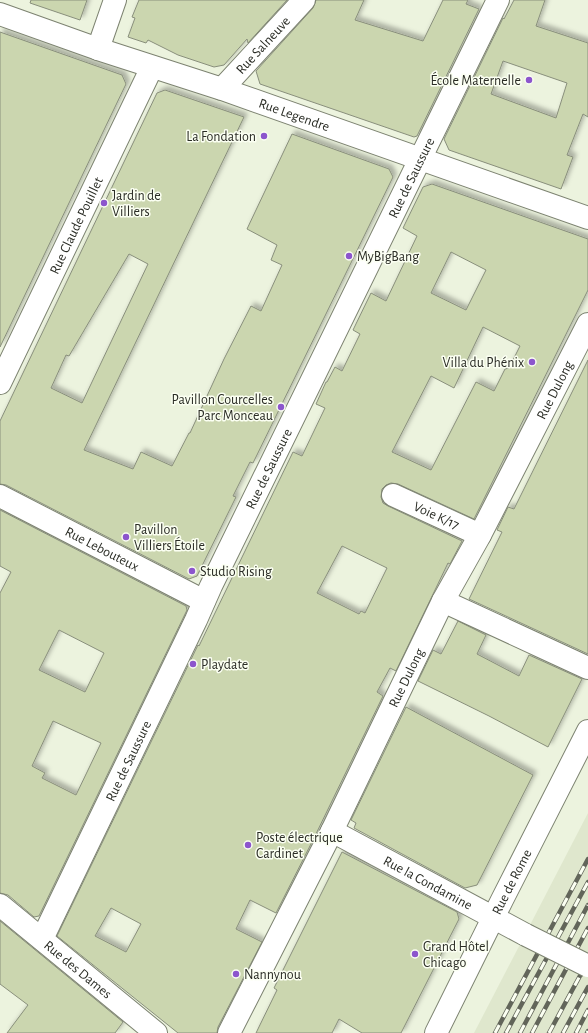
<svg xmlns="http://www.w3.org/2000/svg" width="588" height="1033" font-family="'Alegreya Sans',sans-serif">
<defs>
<filter id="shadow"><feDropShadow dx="3.5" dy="-3.5" stdDeviation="2" flood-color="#0004"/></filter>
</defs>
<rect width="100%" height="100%" fill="#ecf3de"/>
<path fill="#dfe7cd" d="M 588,813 L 588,1033 L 474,1033 Z"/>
<g fill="#cbd6af" stroke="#898f7c" fill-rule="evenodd" filter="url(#shadow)">
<path d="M 31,0 L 87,0 L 80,20 L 30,3 Z"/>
<path d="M 139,0 L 287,0 L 248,43 L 247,39 L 224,65 L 214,67 L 178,55 L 148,40 L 146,43 L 128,37 L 135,18 L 132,17 Z"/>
<path d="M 316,0 L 364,0 L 355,20 L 423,41 L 443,0 L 468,0 L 466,4 L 479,9 L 417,136 L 414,137 L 260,84 L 256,71 L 313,8 Z"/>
<path d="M 514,0 L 545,0 L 536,26 L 588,43 L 588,117 L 583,114 L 567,155 L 573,157 L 561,189 L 449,150 L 444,139 L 503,18 L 504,19 ZM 503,61 L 567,83 L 556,118 L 491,94 Z"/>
<path d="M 0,32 L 122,75 L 126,84 L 0,347 Z"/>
<path d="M 165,90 L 244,117 L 84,450 L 133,469 L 141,452 L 172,466 L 189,433 L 190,433 L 224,359 L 251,306 L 261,311 L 282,265 L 271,260 L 277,245 L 247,229 L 292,134 L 389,169 L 393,177 L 253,463 L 250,462 L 233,496 L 236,497 L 197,576 L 189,579 L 6,485 L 0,484 L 0,421 L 157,93 ZM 129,254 L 148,264 L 82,403 L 51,388 L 66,355 L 69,356 Z"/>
<path d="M 432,184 L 588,239 L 588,290 L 474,519 L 398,484 L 391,483 L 386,485 L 382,489 L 381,497 L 383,503 L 388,506 L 462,541 L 450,564 L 448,563 L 396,671 L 390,668 L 377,692 L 383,696 L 314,838 L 276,913 L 250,900 L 236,929 L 262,942 L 218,1027 L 217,1033 L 178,1033 L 57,936 L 198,645 L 199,646 L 293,452 L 302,456 L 325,408 L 316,404 L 326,382 L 327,382 L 335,367 L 342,371 L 360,334 L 353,330 L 371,293 L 386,301 L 417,236 L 403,228 L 423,187 ZM 451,252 L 486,270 L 466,310 L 431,293 ZM 483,327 L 520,346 L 509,368 L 505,369 L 494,391 L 476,382 L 431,470 L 392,452 L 431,376 L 454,388 ZM 342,546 L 387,568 L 365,613 L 361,611 L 359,614 L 317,593 ZM 111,908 L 141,924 L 126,952 L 95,936 Z"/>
<path d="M 588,360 L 588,654 L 469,599 L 502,532 L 497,530 L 508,507 L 514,509 Z"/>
<path d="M 0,510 L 186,606 L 187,610 L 39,916 L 34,917 L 8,895 L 0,893 L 0,593 L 11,572 L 0,566 ZM 59,630 L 104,653 L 85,692 L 39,670 ZM 53,721 L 101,743 L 76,795 L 42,778 L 45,773 L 32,766 Z"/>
<path d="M 458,621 L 486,635 L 477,654 L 519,676 L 529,655 L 582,679 L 548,747 L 489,716 L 418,681 L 433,650 L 441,654 Z"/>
<path d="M 406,707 L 533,775 L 477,885 L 465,888 L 354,828 L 356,823 L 351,820 Z"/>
<path d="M 342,852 L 457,912 L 459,919 L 401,1033 L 362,1033 L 339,1019 L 332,1033 L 256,1033 L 277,990 L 274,988 Z"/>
<path d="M 0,921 L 123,1022 L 115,1033 L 7,1033 L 28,1005 L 0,984 Z"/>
</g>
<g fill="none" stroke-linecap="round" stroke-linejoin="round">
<g stroke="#7d8371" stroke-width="24">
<g id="minor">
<path id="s1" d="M 0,14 L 98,49 L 222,89 L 588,218"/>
<path d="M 98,49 L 115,0"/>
<path id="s2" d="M 222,89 L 304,0"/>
<path id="s3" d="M 0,383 L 152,67"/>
<path id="s4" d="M 393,495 L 480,535"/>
<path id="s5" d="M 0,496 L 204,601"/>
<path d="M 443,601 L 588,668"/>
<path id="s6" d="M 332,831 L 526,935"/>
<path id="s7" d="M 0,905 L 156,1033"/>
<path id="s8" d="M 42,939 L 196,620 L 211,586 L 498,0"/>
<path id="s9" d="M 229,1033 L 332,831 L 443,601 L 480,535 L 588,324"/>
</g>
</g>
<g stroke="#7d8371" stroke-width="24">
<g id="secondary">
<path id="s10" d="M 436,1033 L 502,900 L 588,731"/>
</g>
</g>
<use href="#minor" stroke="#fff" stroke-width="22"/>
<use href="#secondary" stroke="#fff" stroke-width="22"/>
<g stroke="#62655a" stroke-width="4.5">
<g id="rail">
<path d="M 495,1033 L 588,859"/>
<path d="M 506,1033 L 588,882"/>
<path d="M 520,1033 L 588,905"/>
<path d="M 532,1033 L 588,928"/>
<path d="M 549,1033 L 588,961"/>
<path d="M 563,1033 L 588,987"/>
<path d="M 576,1033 L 588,1010"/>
<path d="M 587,1033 L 588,1031"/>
</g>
</g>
<use href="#rail" stroke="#fbfff2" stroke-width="3" stroke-dasharray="9" stroke-linecap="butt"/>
<g stroke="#7d8371" stroke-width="24" stroke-linecap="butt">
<path id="minor-bridge" d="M 526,935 L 588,966"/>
</g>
<use href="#minor-bridge" stroke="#fff" stroke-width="22"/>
</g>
<g fill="#8c55cd" stroke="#fbfff2" stroke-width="1.5">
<circle cx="529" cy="80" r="4"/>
<circle cx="264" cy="136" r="4"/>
<circle cx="104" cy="203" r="4"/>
<circle cx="349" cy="256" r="4"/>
<circle cx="532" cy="362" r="4"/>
<circle cx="281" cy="407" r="4"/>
<circle cx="126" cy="537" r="4"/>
<circle cx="192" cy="571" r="4"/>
<circle cx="193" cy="664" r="4"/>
<circle cx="248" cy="845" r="4"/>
<circle cx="415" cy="954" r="4"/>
<circle cx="236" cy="974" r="4"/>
</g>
<g text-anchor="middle" stroke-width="3" stroke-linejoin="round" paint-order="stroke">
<g font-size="14" fill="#2a2c25" stroke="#fbfff2">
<text dy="5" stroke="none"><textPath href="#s2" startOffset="60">Rue Salneuve</textPath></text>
<text dy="5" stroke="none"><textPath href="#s1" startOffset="311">Rue Legendre</textPath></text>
<text dy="5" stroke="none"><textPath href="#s8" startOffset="846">Rue de Saussure</textPath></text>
<text dy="5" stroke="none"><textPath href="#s3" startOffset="175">Rue Claude Pouillet</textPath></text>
<text dy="5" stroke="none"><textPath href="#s9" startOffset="721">Rue Dulong</textPath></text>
<text dy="5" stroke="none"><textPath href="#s8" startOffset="522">Rue de Saussure</textPath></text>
<text dy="5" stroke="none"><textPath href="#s4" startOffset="48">Voie K/17</textPath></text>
<text dy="5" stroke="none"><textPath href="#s5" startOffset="115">Rue Lebouteux</textPath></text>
<text dy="5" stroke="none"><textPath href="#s9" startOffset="397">Rue Dulong</textPath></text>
<text dy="5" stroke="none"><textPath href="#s8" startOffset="198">Rue de Saussure</textPath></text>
<text dy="5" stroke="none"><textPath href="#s10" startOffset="169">Rue de Rome</textPath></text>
<text dy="5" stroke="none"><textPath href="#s6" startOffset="109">Rue la Condamine</textPath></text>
<text dy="5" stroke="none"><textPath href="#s7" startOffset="101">Rue des Dames</textPath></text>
</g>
<g font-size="14" fill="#2a2c25" stroke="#fbfff2" text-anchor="start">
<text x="521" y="85" text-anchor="end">École Maternelle</text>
<text x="256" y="141" text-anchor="end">La Fondation</text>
<text x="112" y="200">Jardin de<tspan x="112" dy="16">Villiers</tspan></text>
<text x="357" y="261">MyBigBang</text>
<text x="524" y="367" text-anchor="end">Villa du Phénix</text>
<text x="273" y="404" text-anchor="end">Pavillon Courcelles<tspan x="273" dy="16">Parc Monceau</tspan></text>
<text x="134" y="534">Pavillon<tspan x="134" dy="16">Villiers Étoile</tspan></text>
<text x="200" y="576">Studio Rising</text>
<text x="201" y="669">Playdate</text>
<text x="256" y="842">Poste électrique<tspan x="256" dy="16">Cardinet</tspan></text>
<text x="423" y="951">Grand Hôtel<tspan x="423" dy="16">Chicago</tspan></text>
<text x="244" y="979">Nannynou</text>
</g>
</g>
</svg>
